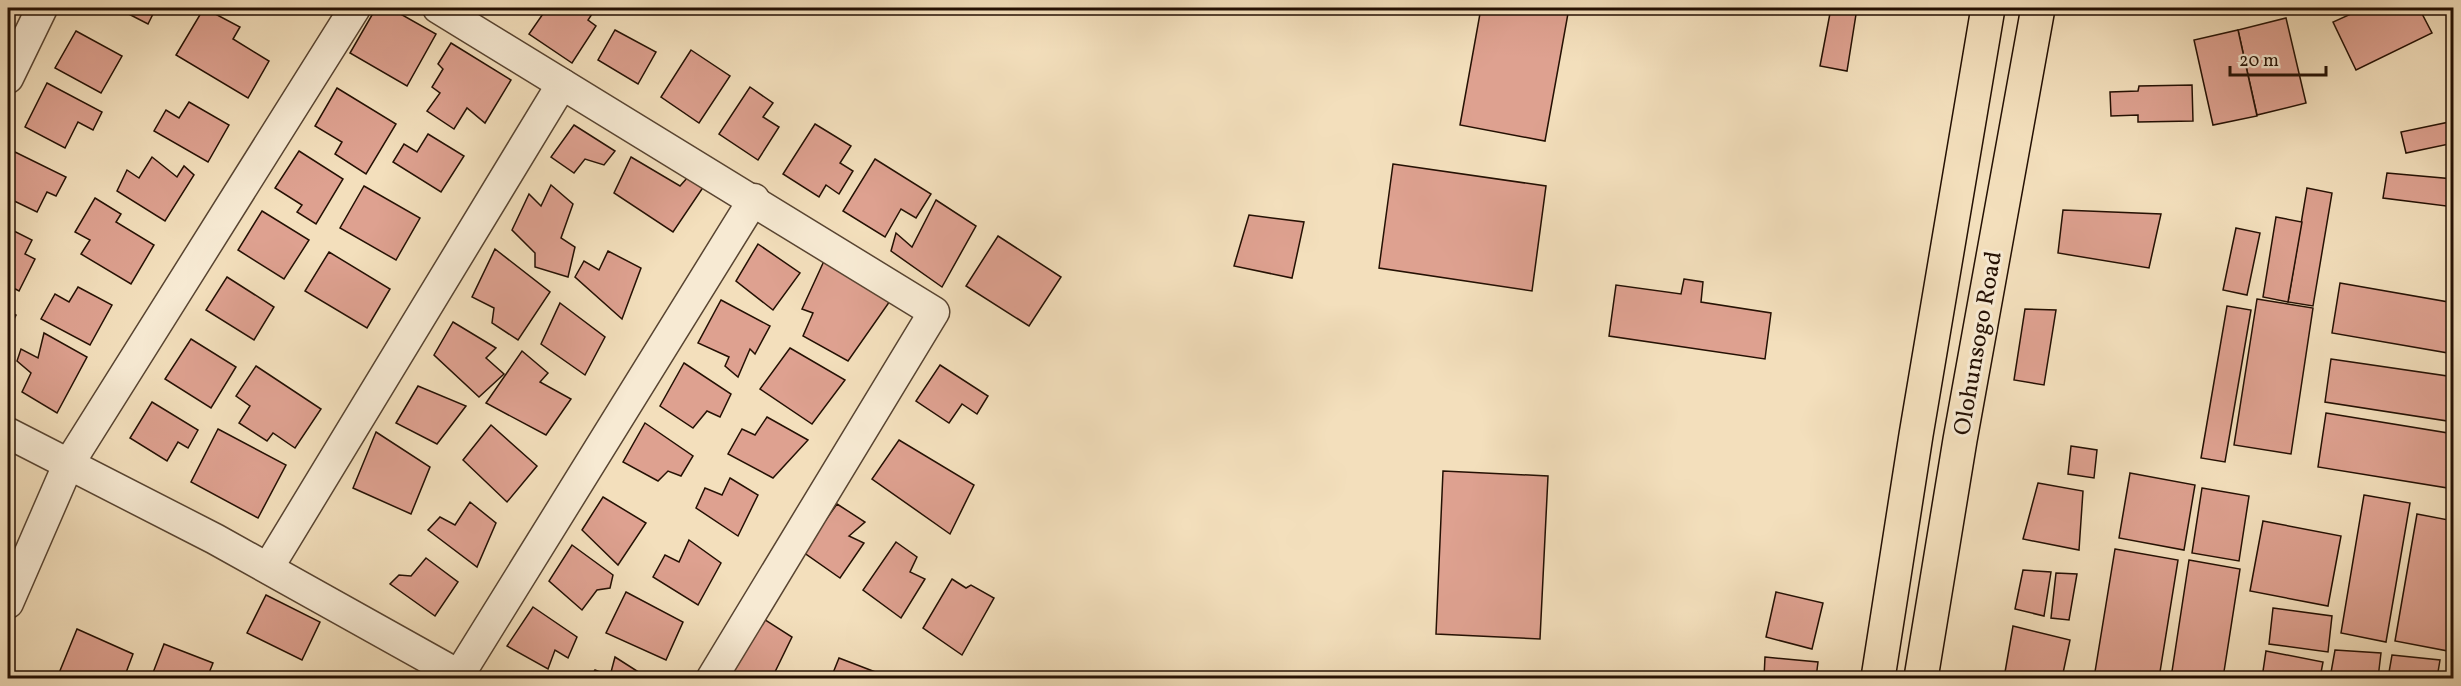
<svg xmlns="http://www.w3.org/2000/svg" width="2461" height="686" font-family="Vollkorn,serif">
<rect width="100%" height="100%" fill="#f3dfbc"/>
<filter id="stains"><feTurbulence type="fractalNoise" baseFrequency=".00333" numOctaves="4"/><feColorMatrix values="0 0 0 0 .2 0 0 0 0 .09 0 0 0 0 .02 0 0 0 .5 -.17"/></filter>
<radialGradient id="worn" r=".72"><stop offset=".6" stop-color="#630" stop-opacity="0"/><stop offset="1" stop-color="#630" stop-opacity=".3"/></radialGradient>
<g fill="#dea190" stroke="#241003" stroke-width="1.5">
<path d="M 117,8 L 156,8 L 148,24 Z"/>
<path d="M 204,8 L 240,27 L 233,39 L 269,61 L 248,98 L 176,55 Z"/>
<path d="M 376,8 L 390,8 L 436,34 L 407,86 L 350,53 Z"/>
<path d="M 547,8 L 596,8 L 588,20 L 596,26 L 572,63 L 529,34 Z"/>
<path d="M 1481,8 L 1569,8 L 1545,141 L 1460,125 Z"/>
<path d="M 1831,8 L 1857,8 L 1847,71 L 1820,66 Z"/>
<path d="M 2364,8 L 2419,8 L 2432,33 L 2356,70 L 2333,22 Z"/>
<path d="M 2286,18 L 2306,103 L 2257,115 L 2238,30 Z"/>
<path d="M 615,30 L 656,52 L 638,84 L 598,60 Z"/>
<path d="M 2238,30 L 2257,116 L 2213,125 L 2194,40 Z"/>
<path d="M 76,31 L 122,56 L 101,93 L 55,68 Z"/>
<path d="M 451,43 L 511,80 L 485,123 L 467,108 L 454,129 L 427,111 L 440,93 L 432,87 L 443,69 L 438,64 Z"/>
<path d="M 691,50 L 730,76 L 699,123 L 661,97 Z"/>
<path d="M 47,83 L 102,112 L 93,130 L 78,122 L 65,148 L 25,127 Z"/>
<path d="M 2192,85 L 2193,121 L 2138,122 L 2138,115 L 2111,116 L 2110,92 L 2138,91 L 2139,86 Z"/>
<path d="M 750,87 L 773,103 L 763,117 L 779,127 L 758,160 L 719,134 Z"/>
<path d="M 337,88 L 396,124 L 366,174 L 335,154 L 342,142 L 315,126 Z"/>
<path d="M 189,102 L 229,125 L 208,162 L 154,131 L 166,110 L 179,118 Z"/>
<path d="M 2454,121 L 2454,143 L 2406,153 L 2401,132 Z"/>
<path d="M 815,124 L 851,146 L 840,163 L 853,171 L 839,194 L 826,185 L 819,197 L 783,174 Z"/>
<path d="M 574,125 L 615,151 L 604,165 L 585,159 L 574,173 L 551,157 Z"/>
<path d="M 428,134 L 464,156 L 441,192 L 393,162 L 404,144 L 417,152 Z"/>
<path d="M 299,151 L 343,179 L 316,224 L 297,212 L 302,205 L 275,188 Z"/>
<path d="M 15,152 L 66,177 L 56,196 L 47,192 L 37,212 L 8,198 L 8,168 Z"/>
<path d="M 152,157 L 177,177 L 184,166 L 194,175 L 165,221 L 117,191 L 127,170 L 139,178 Z"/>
<path d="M 631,157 L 680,186 L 688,177 L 704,186 L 673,232 L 614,193 Z"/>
<path d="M 875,159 L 931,194 L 916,218 L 901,209 L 885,237 L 843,211 Z"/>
<path d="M 1393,164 L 1546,186 L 1532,291 L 1379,268 Z"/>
<path d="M 2387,173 L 2454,179 L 2454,207 L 2383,198 Z"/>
<path d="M 551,185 L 573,204 L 561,238 L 575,247 L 568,277 L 535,267 L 535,253 L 512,230 L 529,194 L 541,206 Z"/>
<path d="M 364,186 L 420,218 L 396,260 L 340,228 Z"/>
<path d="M 2307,188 L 2332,193 L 2313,306 L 2288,302 Z"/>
<path d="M 95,198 L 121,214 L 116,222 L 154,245 L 131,284 L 81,254 L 90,240 L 75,232 Z"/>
<path d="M 936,200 L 976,226 L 942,287 L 891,251 L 896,233 L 912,247 Z"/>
<path d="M 2063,210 L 2161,214 L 2149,268 L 2058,253 Z"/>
<path d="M 262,211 L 309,240 L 284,279 L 238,250 Z"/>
<path d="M 1249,215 L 1304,222 L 1292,278 L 1234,266 Z"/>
<path d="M 2276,217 L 2302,222 L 2288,302 L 2263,297 Z"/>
<path d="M 8,228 L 32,240 L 25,254 L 35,259 L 19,291 L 8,285 Z"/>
<path d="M 2236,228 L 2260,233 L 2247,295 L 2223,290 Z"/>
<path d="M 998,236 L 1061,277 L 1029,326 L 966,286 Z"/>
<path d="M 758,244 L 800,273 L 773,310 L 736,281 Z"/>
<path d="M 495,249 L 550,292 L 518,340 L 492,323 L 494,308 L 472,297 Z"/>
<path d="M 608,251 L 641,268 L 622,319 L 575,277 L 584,261 L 599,270 Z"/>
<path d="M 329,252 L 390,289 L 367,328 L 305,291 Z"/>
<path d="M 824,261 L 890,301 L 848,361 L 803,336 L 813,313 L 802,309 Z"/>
<path d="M 227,277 L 274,307 L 254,340 L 206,310 Z"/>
<path d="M 1684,279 L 1703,282 L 1701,302 L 1771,313 L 1765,359 L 1609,336 L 1616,285 L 1681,294 Z"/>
<path d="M 2340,283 L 2454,303 L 2454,354 L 2332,333 Z"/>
<path d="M 78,287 L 112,305 L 90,345 L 41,319 L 55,294 L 69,302 Z"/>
<path d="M 2257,299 L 2313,308 L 2291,454 L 2234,445 Z"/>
<path d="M 721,300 L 770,326 L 755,354 L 750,349 L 738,377 L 725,366 L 729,357 L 698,343 Z"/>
<path d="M 560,303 L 605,337 L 585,375 L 541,344 Z"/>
<path d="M 2227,306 L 2251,310 L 2225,462 L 2201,458 Z"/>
<path d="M 2025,309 L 2056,310 L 2044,385 L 2014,380 Z"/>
<path d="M 8,311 L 16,315 L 8,332 Z"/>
<path d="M 453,322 L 496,348 L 486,358 L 504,374 L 479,397 L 434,355 Z"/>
<path d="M 44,333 L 87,357 L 57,413 L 22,392 L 31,373 L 17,361 L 21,349 L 38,358 Z"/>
<path d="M 191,339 L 236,367 L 211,408 L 165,379 Z"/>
<path d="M 790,348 L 845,380 L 812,424 L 760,389 Z"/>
<path d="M 522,351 L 548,373 L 540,382 L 571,399 L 546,435 L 486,403 Z"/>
<path d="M 2331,359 L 2454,377 L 2454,422 L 2325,402 Z"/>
<path d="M 684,363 L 731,394 L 720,417 L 707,411 L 693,428 L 660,406 Z"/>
<path d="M 940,365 L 988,396 L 977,414 L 962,404 L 949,423 L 916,401 Z"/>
<path d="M 256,366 L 321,409 L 295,448 L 273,433 L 267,441 L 239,423 L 250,406 L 236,396 Z"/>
<path d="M 418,386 L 466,406 L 437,444 L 396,423 Z"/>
<path d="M 152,402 L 198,430 L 188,448 L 178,442 L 167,461 L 130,438 Z"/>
<path d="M 2326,413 L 2454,434 L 2454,489 L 2318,467 Z"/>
<path d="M 767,417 L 808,440 L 773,478 L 728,454 L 742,429 L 755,435 Z"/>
<path d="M 645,423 L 693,456 L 681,476 L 668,471 L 658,481 L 623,462 Z"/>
<path d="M 491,425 L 537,466 L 507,502 L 463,460 Z"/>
<path d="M 218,429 L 286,465 L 258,518 L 191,482 Z"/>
<path d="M 376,432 L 430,467 L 411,514 L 353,488 Z"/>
<path d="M 899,440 L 974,485 L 950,534 L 872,479 Z"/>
<path d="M 2071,446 L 2097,450 L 2094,478 L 2068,474 Z"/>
<path d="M 1443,471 L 1548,476 L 1540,639 L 1436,634 Z"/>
<path d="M 2130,473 L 2195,485 L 2184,550 L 2119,538 Z"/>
<path d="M 730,478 L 758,495 L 738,536 L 696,508 L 705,488 L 722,495 Z"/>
<path d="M 2038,483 L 2083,491 L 2079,550 L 2023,539 Z"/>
<path d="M 2202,488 L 2249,496 L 2239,561 L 2192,553 Z"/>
<path d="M 2364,495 L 2410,503 L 2386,642 L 2341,633 Z"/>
<path d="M 603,497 L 646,523 L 618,565 L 582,530 Z"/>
<path d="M 470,502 L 496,523 L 477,567 L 428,530 L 440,517 L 455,525 Z"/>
<path d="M 837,504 L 865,522 L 849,536 L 864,543 L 840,578 L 803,552 Z"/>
<path d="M 2417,514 L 2454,521 L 2454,618 L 2448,651 L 2395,641 Z"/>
<path d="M 2263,521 L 2341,536 L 2328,606 L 2250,591 Z"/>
<path d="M 689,540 L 721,563 L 698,605 L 653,577 L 665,555 L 679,562 Z"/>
<path d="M 896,542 L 917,557 L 910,572 L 925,579 L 901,618 L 863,590 Z"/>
<path d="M 572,545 L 613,575 L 610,588 L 597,590 L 582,610 L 549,581 Z"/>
<path d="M 2115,549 L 2178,560 L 2159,678 L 2094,678 Z"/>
<path d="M 426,558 L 458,582 L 435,616 L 390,584 L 399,575 L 411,576 Z"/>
<path d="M 2189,560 L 2240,569 L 2223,678 L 2171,678 Z"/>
<path d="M 2023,570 L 2051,572 L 2044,616 L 2015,609 Z"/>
<path d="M 2056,573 L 2077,574 L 2069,620 L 2051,618 Z"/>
<path d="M 952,579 L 966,588 L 971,585 L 994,598 L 962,655 L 923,628 Z"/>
<path d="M 626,592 L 683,622 L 666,660 L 606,633 Z"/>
<path d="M 1776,592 L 1823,603 L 1812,649 L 1766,637 Z"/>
<path d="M 266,595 L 320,622 L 302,660 L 247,633 Z"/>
<path d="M 533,607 L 577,637 L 568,658 L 555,650 L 548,669 L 507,646 Z"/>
<path d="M 2273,608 L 2332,616 L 2328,652 L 2269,644 Z"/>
<path d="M 759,616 L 792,637 L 772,678 L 722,678 Z"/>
<path d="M 2013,626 L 2070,640 L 2062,678 L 2004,678 Z"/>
<path d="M 77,629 L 133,654 L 124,678 L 57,678 Z"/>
<path d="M 164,644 L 213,663 L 207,678 L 151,678 Z"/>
<path d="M 2335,650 L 2381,653 L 2378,678 L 2330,678 Z"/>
<path d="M 2266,651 L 2323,662 L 2320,678 L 2262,678 Z"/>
<path d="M 2392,655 L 2440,660 L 2437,678 L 2388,678 Z"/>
<path d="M 615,657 L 648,678 L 590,678 L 595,670 L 610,676 Z"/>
<path d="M 1765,657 L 1818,662 L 1816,678 L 1764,678 Z"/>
<path d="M 839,658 L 878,673 L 876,678 L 831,678 Z"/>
</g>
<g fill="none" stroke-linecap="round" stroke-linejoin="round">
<g stroke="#584431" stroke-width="33">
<g id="street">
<path d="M 438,8 L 934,312 L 712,678"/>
<path d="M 8,78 L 42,8"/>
<path d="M 8,433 L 215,539 L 464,678"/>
<path d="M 268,568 L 562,84"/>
<path d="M 8,603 L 68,465 L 355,8"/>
<path d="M 459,675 L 754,199"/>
</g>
</g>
<g stroke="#241003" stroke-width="36">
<g id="primary">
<path d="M 1878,678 L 1916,435 L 1988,8"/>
<path d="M 1921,678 L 1960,440 L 2038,8"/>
</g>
</g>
<use href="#street" stroke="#f7ead3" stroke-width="30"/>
<use href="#primary" stroke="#f3dfbc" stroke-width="33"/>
</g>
<g text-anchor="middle" stroke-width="6" stroke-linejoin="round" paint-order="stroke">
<g font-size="24" fill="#241003" stroke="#f7ead3">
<text transform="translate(1977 343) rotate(-80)" y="8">Olohunsogo Road</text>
</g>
</g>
<rect width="2461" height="686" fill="none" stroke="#f3dfbc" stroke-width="30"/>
<rect x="9" y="9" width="2443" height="668" fill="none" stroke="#241003" stroke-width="3"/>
<rect x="15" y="15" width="2431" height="656" fill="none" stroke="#241003" stroke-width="1.5"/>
<path d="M2230 66v9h96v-9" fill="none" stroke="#241003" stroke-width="3"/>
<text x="2239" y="66" font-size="18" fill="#241003" stroke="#f7ead3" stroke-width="4.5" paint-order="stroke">20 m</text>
<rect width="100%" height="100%" filter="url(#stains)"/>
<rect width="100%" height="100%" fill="url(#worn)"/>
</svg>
